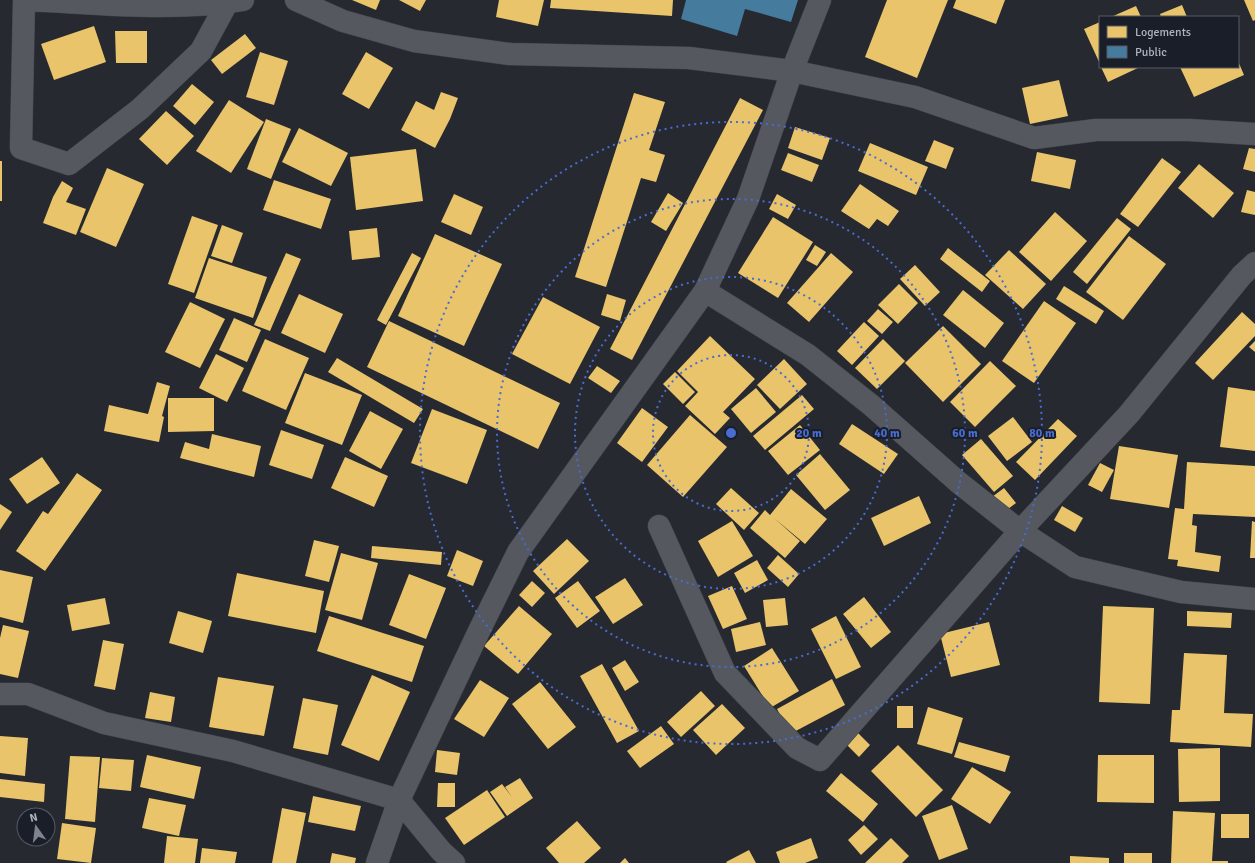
<svg xmlns="http://www.w3.org/2000/svg" width="1255" height="863" font-family="Signika,sans-serif">
<rect width="100%" height="100%" fill="#262930"/>
<g fill="#e9c46a">
<path d="M 352,0 L 380,0 L 376,10 Z"/>
<path d="M 399,0 L 426,0 L 420,11 Z"/>
<path d="M 499,0 L 544,0 L 538,26 L 496,17 Z"/>
<path d="M 551,0 L 673,0 L 672,16 L 550,8 Z"/>
<path d="M 887,0 L 948,0 L 917,78 L 865,57 Z"/>
<path d="M 956,0 L 1005,0 L 996,24 L 953,8 Z"/>
<path d="M 1244,0 L 1255,0 L 1255,20 L 1253,21 Z"/>
<path d="M 1182,5 L 1187,17 L 1161,17 L 1160,14 Z"/>
<path d="M 1136,6 L 1141,17 L 1111,17 Z"/>
<path d="M 1100,22 L 1100,64 L 1084,29 Z"/>
<path d="M 94,26 L 106,62 L 54,80 L 41,44 Z"/>
<path d="M 115,31 L 147,31 L 147,63 L 116,63 Z"/>
<path d="M 245,34 L 256,48 L 222,74 L 211,60 Z"/>
<path d="M 260,52 L 288,61 L 274,105 L 246,97 Z"/>
<path d="M 366,52 L 393,68 L 369,109 L 342,94 Z"/>
<path d="M 1238,61 L 1244,75 L 1194,97 L 1180,67 L 1238,67 Z"/>
<path d="M 1101,67 L 1140,67 L 1108,82 Z"/>
<path d="M 1059,80 L 1068,116 L 1030,124 L 1022,88 Z"/>
<path d="M 192,84 L 214,102 L 195,125 L 173,106 Z"/>
<path d="M 441,92 L 458,98 L 450,119 L 435,148 L 401,130 L 416,101 L 434,110 Z"/>
<path d="M 634,93 L 665,102 L 649,150 L 665,155 L 656,182 L 641,178 L 606,287 L 575,277 Z"/>
<path d="M 740,98 L 763,110 L 632,360 L 610,349 Z"/>
<path d="M 229,100 L 264,122 L 231,173 L 196,151 Z"/>
<path d="M 166,111 L 194,136 L 167,165 L 139,139 Z"/>
<path d="M 266,119 L 291,129 L 271,179 L 247,169 Z"/>
<path d="M 795,127 L 830,138 L 822,160 L 788,148 Z"/>
<path d="M 299,128 L 348,153 L 331,186 L 282,162 Z"/>
<path d="M 934,140 L 954,148 L 946,169 L 925,161 Z"/>
<path d="M 870,143 L 928,167 L 916,195 L 858,171 Z"/>
<path d="M 1249,148 L 1255,149 L 1255,172 L 1243,169 Z"/>
<path d="M 416,149 L 423,201 L 356,210 L 350,157 Z"/>
<path d="M 1037,152 L 1076,160 L 1070,189 L 1031,181 Z"/>
<path d="M 788,153 L 819,165 L 812,182 L 781,170 Z"/>
<path d="M 1162,158 L 1181,172 L 1138,227 L 1120,214 Z"/>
<rect x="0" y="161" width="2" height="40"/>
<path d="M 1199,164 L 1234,193 L 1213,218 L 1178,188 Z"/>
<path d="M 107,168 L 144,184 L 116,247 L 80,232 Z"/>
<path d="M 274,180 L 331,199 L 321,229 L 263,210 Z"/>
<path d="M 62,181 L 73,188 L 66,202 L 86,209 L 76,235 L 43,223 L 53,197 Z"/>
<path d="M 860,184 L 899,211 L 888,226 L 877,219 L 869,229 L 841,211 Z"/>
<path d="M 1247,190 L 1255,192 L 1255,215 L 1241,212 Z"/>
<path d="M 668,193 L 683,203 L 666,231 L 651,222 Z"/>
<path d="M 454,194 L 483,207 L 471,235 L 441,222 Z"/>
<path d="M 777,194 L 796,205 L 788,219 L 769,209 Z"/>
<path d="M 1055,212 L 1087,241 L 1051,281 L 1019,252 Z"/>
<path d="M 192,216 L 218,225 L 194,293 L 168,284 Z"/>
<path d="M 773,217 L 813,242 L 778,298 L 738,273 Z"/>
<path d="M 1117,218 L 1131,229 L 1087,284 L 1073,272 Z"/>
<path d="M 222,225 L 243,233 L 232,263 L 211,256 Z"/>
<path d="M 377,228 L 380,257 L 352,260 L 349,231 Z"/>
<path d="M 435,234 L 502,264 L 464,346 L 398,316 Z"/>
<path d="M 1129,236 L 1166,264 L 1123,320 L 1086,292 Z"/>
<path d="M 815,245 L 826,252 L 817,266 L 806,260 Z"/>
<path d="M 948,248 L 990,281 L 982,292 L 940,259 Z"/>
<path d="M 1009,250 L 1046,284 L 1023,309 L 985,275 Z"/>
<path d="M 286,253 L 301,259 L 270,331 L 254,325 Z"/>
<path d="M 412,253 L 421,258 L 386,325 L 377,320 Z"/>
<path d="M 831,253 L 853,272 L 809,322 L 787,303 Z"/>
<path d="M 209,258 L 267,277 L 253,318 L 195,298 Z"/>
<path d="M 915,265 L 940,292 L 925,306 L 900,279 Z"/>
<path d="M 899,284 L 918,303 L 898,324 L 878,305 Z"/>
<path d="M 1064,286 L 1104,311 L 1096,324 L 1056,299 Z"/>
<path d="M 963,290 L 1004,323 L 985,348 L 943,315 Z"/>
<path d="M 299,294 L 343,314 L 325,353 L 281,333 Z"/>
<path d="M 607,294 L 626,300 L 620,321 L 601,315 Z"/>
<path d="M 543,297 L 600,327 L 570,384 L 512,354 Z"/>
<path d="M 1044,301 L 1076,323 L 1034,383 L 1002,361 Z"/>
<path d="M 190,302 L 225,319 L 200,368 L 165,352 Z"/>
<path d="M 878,309 L 893,322 L 882,334 L 867,321 Z"/>
<path d="M 1242,312 L 1255,324 L 1255,336 L 1213,380 L 1195,363 Z"/>
<path d="M 234,318 L 261,330 L 247,362 L 219,350 Z"/>
<path d="M 389,321 L 560,403 L 538,449 L 367,367 Z"/>
<path d="M 864,322 L 879,336 L 852,365 L 837,351 Z"/>
<path d="M 943,326 L 981,364 L 943,402 L 905,363 Z"/>
<path d="M 710,336 L 755,379 L 723,412 L 730,418 L 715,434 L 685,406 L 698,392 L 677,371 Z"/>
<path d="M 265,339 L 309,358 L 286,410 L 242,391 Z"/>
<path d="M 883,339 L 905,361 L 877,389 L 855,368 Z"/>
<path d="M 1255,341 L 1255,352 L 1249,347 Z"/>
<path d="M 216,354 L 244,368 L 227,402 L 199,388 Z"/>
<path d="M 337,358 L 423,409 L 414,423 L 328,372 Z"/>
<path d="M 784,359 L 807,384 L 780,409 L 757,385 Z"/>
<path d="M 990,361 L 1016,386 L 975,427 L 950,402 Z"/>
<path d="M 597,366 L 620,381 L 611,393 L 588,378 Z"/>
<path d="M 675,372 L 695,392 L 683,404 L 663,384 Z"/>
<path d="M 305,373 L 362,395 L 342,445 L 285,423 Z"/>
<path d="M 157,382 L 170,386 L 162,416 L 164,417 L 159,442 L 104,431 L 109,405 L 148,414 Z"/>
<path d="M 1228,387 L 1255,391 L 1255,451 L 1220,447 Z"/>
<path d="M 756,388 L 776,412 L 751,433 L 731,409 Z"/>
<path d="M 802,395 L 814,409 L 765,450 L 753,436 Z"/>
<path d="M 168,398 L 214,398 L 214,431 L 168,432 Z"/>
<path d="M 642,408 L 668,427 L 642,462 L 617,443 Z"/>
<path d="M 432,409 L 487,430 L 467,484 L 411,463 Z"/>
<path d="M 370,411 L 403,429 L 381,469 L 349,451 Z"/>
<path d="M 690,415 L 727,447 L 683,497 L 647,465 Z"/>
<path d="M 1013,417 L 1032,442 L 1007,461 L 988,436 Z"/>
<path d="M 1058,419 L 1077,436 L 1035,480 L 1016,462 Z"/>
<path d="M 852,424 L 898,454 L 884,474 L 839,444 Z"/>
<path d="M 800,425 L 820,450 L 788,475 L 768,451 Z"/>
<path d="M 281,430 L 324,445 L 312,479 L 269,465 Z"/>
<path d="M 212,434 L 261,446 L 254,477 L 180,458 L 185,442 L 209,449 Z"/>
<path d="M 981,439 L 1013,476 L 994,492 L 962,455 Z"/>
<path d="M 1119,446 L 1178,455 L 1169,508 L 1110,499 Z"/>
<path d="M 820,454 L 850,490 L 825,510 L 796,475 Z"/>
<path d="M 42,457 L 60,483 L 27,504 L 9,479 Z"/>
<path d="M 345,457 L 388,476 L 374,507 L 331,488 Z"/>
<path d="M 1187,462 L 1255,466 L 1255,517 L 1193,514 L 1192,525 L 1197,526 L 1195,552 L 1221,556 L 1219,572 L 1177,566 L 1178,560 L 1168,559 L 1175,508 L 1184,509 Z"/>
<path d="M 1100,463 L 1114,470 L 1102,492 L 1088,485 Z"/>
<path d="M 77,473 L 102,490 L 45,571 L 16,551 L 43,511 L 48,514 Z"/>
<path d="M 731,488 L 759,513 L 744,530 L 716,504 Z"/>
<path d="M 1004,488 L 1016,503 L 1004,512 L 992,497 Z"/>
<path d="M 791,489 L 827,519 L 805,544 L 774,518 L 800,541 L 785,558 L 750,528 L 765,510 L 770,515 Z"/>
<path d="M 919,496 L 931,523 L 884,546 L 871,518 Z"/>
<path d="M 0,504 L 12,512 L 0,530 Z"/>
<path d="M 1062,506 L 1083,518 L 1075,532 L 1054,520 Z"/>
<path d="M 732,521 L 753,556 L 718,577 L 698,541 Z"/>
<path d="M 1252,521 L 1255,522 L 1255,558 L 1250,558 Z"/>
<path d="M 567,539 L 589,561 L 554,594 L 533,571 Z"/>
<path d="M 314,540 L 339,546 L 329,582 L 305,576 Z"/>
<path d="M 372,546 L 442,552 L 441,565 L 371,558 Z"/>
<path d="M 457,550 L 483,561 L 473,586 L 447,576 Z"/>
<path d="M 341,553 L 378,563 L 362,620 L 325,610 Z"/>
<path d="M 778,555 L 799,574 L 788,587 L 767,568 Z"/>
<path d="M 757,560 L 768,580 L 745,593 L 734,573 Z"/>
<path d="M 0,570 L 33,577 L 23,623 L 0,617 Z"/>
<path d="M 237,573 L 324,591 L 316,633 L 228,616 Z"/>
<path d="M 409,574 L 446,588 L 426,639 L 389,625 Z"/>
<path d="M 625,578 L 643,605 L 613,624 L 595,597 Z"/>
<path d="M 532,581 L 545,593 L 532,607 L 519,595 Z"/>
<path d="M 578,581 L 600,611 L 577,628 L 555,598 Z"/>
<path d="M 732,586 L 747,619 L 723,629 L 708,596 Z"/>
<path d="M 864,597 L 891,632 L 871,648 L 843,614 Z"/>
<path d="M 105,598 L 110,624 L 72,631 L 67,605 Z"/>
<path d="M 785,598 L 788,625 L 766,627 L 763,600 Z"/>
<path d="M 519,606 L 552,634 L 518,674 L 484,646 Z"/>
<path d="M 1103,606 L 1154,608 L 1150,704 L 1099,702 Z"/>
<path d="M 178,611 L 212,621 L 203,653 L 169,643 Z"/>
<path d="M 1187,611 L 1232,613 L 1231,628 L 1187,626 Z"/>
<path d="M 329,616 L 424,646 L 412,682 L 317,651 Z"/>
<path d="M 836,616 L 861,667 L 836,679 L 811,629 Z"/>
<path d="M 760,622 L 766,645 L 736,652 L 731,629 Z"/>
<path d="M 989,622 L 1000,665 L 951,677 L 940,634 Z"/>
<path d="M 3,625 L 29,631 L 18,678 L 0,674 L 0,638 Z"/>
<path d="M 103,640 L 124,644 L 115,690 L 94,686 Z"/>
<path d="M 772,648 L 799,691 L 770,708 L 744,666 Z"/>
<path d="M 1184,653 L 1227,655 L 1224,713 L 1253,714 L 1251,747 L 1170,742 L 1172,710 L 1180,710 Z"/>
<path d="M 625,660 L 639,682 L 625,691 L 612,668 Z"/>
<path d="M 602,664 L 639,731 L 617,743 L 580,676 Z"/>
<path d="M 372,675 L 410,692 L 379,761 L 341,745 Z"/>
<path d="M 218,677 L 274,686 L 264,736 L 209,727 Z"/>
<path d="M 832,679 L 845,705 L 790,734 L 777,709 Z"/>
<path d="M 480,680 L 509,698 L 484,737 L 454,719 Z"/>
<path d="M 540,682 L 576,727 L 548,749 L 512,704 Z"/>
<path d="M 701,691 L 715,706 L 681,737 L 667,722 Z"/>
<path d="M 150,692 L 175,697 L 171,722 L 145,718 Z"/>
<path d="M 303,698 L 338,705 L 328,755 L 293,748 Z"/>
<path d="M 722,704 L 745,728 L 716,755 L 693,730 Z"/>
<rect x="897" y="706" width="16" height="22"/>
<path d="M 928,707 L 963,718 L 952,754 L 917,744 Z"/>
<path d="M 661,726 L 674,744 L 640,768 L 627,751 Z"/>
<path d="M 858,733 L 870,745 L 859,757 L 847,745 Z"/>
<path d="M 0,736 L 28,738 L 25,776 L 0,773 Z"/>
<path d="M 959,742 L 1010,756 L 1005,772 L 954,757 Z"/>
<path d="M 898,745 L 943,790 L 916,817 L 871,771 Z"/>
<path d="M 1220,748 L 1220,801 L 1179,802 L 1178,749 Z"/>
<path d="M 437,750 L 460,753 L 457,775 L 435,772 Z"/>
<path d="M 147,755 L 201,767 L 194,799 L 140,787 Z"/>
<path d="M 1098,755 L 1154,755 L 1154,803 L 1097,802 Z"/>
<path d="M 70,756 L 100,757 L 95,822 L 65,819 Z"/>
<path d="M 102,758 L 134,760 L 131,791 L 99,788 Z"/>
<path d="M 972,767 L 1011,792 L 990,824 L 951,799 Z"/>
<path d="M 841,773 L 878,804 L 863,822 L 826,791 Z"/>
<path d="M 520,778 L 533,798 L 507,816 L 490,792 L 502,784 L 512,797 L 505,787 Z"/>
<path d="M 0,779 L 45,784 L 44,802 L 0,797 Z"/>
<path d="M 438,783 L 455,783 L 455,807 L 437,807 Z"/>
<path d="M 487,790 L 505,817 L 464,845 L 445,818 Z"/>
<path d="M 313,796 L 361,806 L 355,831 L 308,822 Z"/>
<path d="M 149,798 L 186,805 L 179,836 L 142,828 Z"/>
<path d="M 952,805 L 968,849 L 939,860 L 922,816 Z"/>
<path d="M 282,808 L 306,813 L 296,863 L 272,863 Z"/>
<path d="M 1173,811 L 1215,813 L 1212,861 L 1228,861 L 1228,863 L 1171,863 Z"/>
<rect x="1221" y="814" width="28" height="24"/>
<path d="M 577,821 L 601,848 L 584,863 L 559,863 L 546,848 Z"/>
<path d="M 62,823 L 96,828 L 91,863 L 57,859 Z"/>
<path d="M 864,825 L 878,839 L 861,855 L 848,840 Z"/>
<path d="M 167,836 L 198,839 L 195,863 L 164,863 Z"/>
<path d="M 811,838 L 818,858 L 805,863 L 780,863 L 776,852 Z"/>
<path d="M 891,838 L 909,856 L 902,863 L 865,863 Z"/>
<path d="M 202,848 L 237,852 L 235,863 L 200,863 Z"/>
<path d="M 749,850 L 756,863 L 727,863 L 726,862 Z"/>
<path d="M 332,853 L 356,858 L 355,863 L 330,863 Z"/>
<rect x="1124" y="853" width="28" height="10"/>
<path d="M 1070,856 L 1109,858 L 1109,863 L 1070,863 Z"/>
<path d="M 625,858 L 629,863 L 620,863 Z"/>
</g>
<path fill="#457b9d" d="M 686,0 L 798,0 L 791,22 L 745,9 L 737,36 L 681,19 Z"/>
<g fill="none" stroke-linecap="round" stroke-linejoin="round">
<g stroke="#43454b" stroke-width="23">
<g id="minor">
<path d="M 24,0 L 21,148 L 69,164 L 140,109 L 201,51 L 227,3"/>
<path d="M 26,0 C 96,3 174,12 243,0"/>
<path d="M 296,0 L 343,21 L 414,41 L 510,54 L 689,58 L 792,71 L 915,97 L 1034,138 L 1096,130 L 1189,130 L 1255,134"/>
<path d="M 705,291 L 808,355 L 871,405 L 958,482 L 1020,531 L 1075,567 L 1181,592 L 1255,599"/>
<path d="M 659,526 L 725,673 L 797,748 L 820,760 L 1020,531 L 1129,414 L 1242,275 L 1255,263"/>
<path d="M 0,694 L 28,694 L 104,723 L 233,751 L 399,800 L 441,851 L 454,863"/>
<path d="M 377,863 L 399,800 L 480,629 L 518,552 L 705,291 L 748,199 L 792,71 L 820,0"/>
</g>
</g>
<use href="#minor" stroke="#55585f" stroke-width="22"/>
</g>
<g fill="none" stroke="#496cd1" stroke-width="2" stroke-dasharray="2 4">
<circle cx="731" cy="433" r="78"/>
<circle cx="731" cy="433" r="156"/>
<circle cx="731" cy="433" r="234"/>
<circle cx="731" cy="433" r="311"/>
</g>
<circle cx="731" cy="433" r="6" fill="#496cd1" stroke="#1a1e29" stroke-width="2"/>
<g font-size="12" text-anchor="middle" font-weight="bold" fill="#496cd1" stroke="#1a1e29" stroke-width="4" stroke-linejoin="round" paint-order="stroke">
<text x="809" y="437">20 m</text>
<text x="887" y="437">40 m</text>
<text x="965" y="437">60 m</text>
<text x="1042" y="437">80 m</text>
</g>
<rect x="1099" y="16" width="140" height="52" fill="#1a1e29" stroke="#565a66"/>
<rect x="1107" y="26" width="20" height="12" fill="#e9c46a" stroke="#565a66"/>
<text x="1135" y="36" font-size="12" fill="#afb3c1">Logements</text>
<rect x="1107" y="46" width="20" height="12" fill="#457b9d" stroke="#565a66"/>
<text x="1135" y="56" font-size="12" fill="#afb3c1">Public</text>
<g transform="translate(36 827) rotate(346)"><circle r="19" fill="#1a1e29" stroke="#565a66"/>
<path d="M0-3L7 15L0 10L-7 15Z" fill="#7f838e"/>
<text y="-6" font-size="11" font-weight="bold" text-anchor="middle" fill="#afb3c1">N</text>
</g>
</svg>
